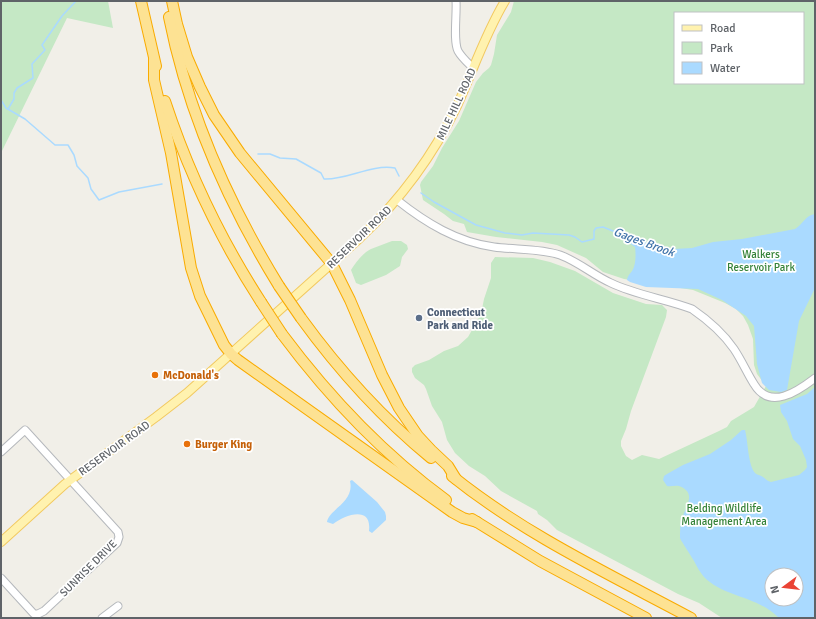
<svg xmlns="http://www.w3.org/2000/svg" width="816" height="619" font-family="Signika,sans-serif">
<rect width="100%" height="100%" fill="#f1efe8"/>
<g fill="#c5e8c5" fill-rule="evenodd">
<path d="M 1,1 L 108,1 L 113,28 L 67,18 L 1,153 Z"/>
<path d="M 514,1 L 815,1 L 815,618 L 722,618 L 699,603 L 678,594 L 557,530 L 547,520 L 538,514 L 537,511 L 501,491 L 485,476 L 469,466 L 455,453 L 447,440 L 442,422 L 432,406 L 426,389 L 424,385 L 415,378 L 412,372 L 412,368 L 415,365 L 429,360 L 444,351 L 458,346 L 468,337 L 481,314 L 484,299 L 491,278 L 491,263 L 495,257 L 533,258 L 550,262 L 575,271 L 613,293 L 646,304 L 662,305 L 667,310 L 666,317 L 631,411 L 626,429 L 621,441 L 621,446 L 626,456 L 632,460 L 642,455 L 659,459 L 719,431 L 727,427 L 731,421 L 754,407 L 766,386 L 757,374 L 754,365 L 753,339 L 748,325 L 743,316 L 736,309 L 725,303 L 693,290 L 624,279 L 603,272 L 586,258 L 557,245 L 542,242 L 496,237 L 467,232 L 464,224 L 453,221 L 444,214 L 423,200 L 420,185 L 421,182 L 433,166 L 442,148 L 459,121 L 476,82 L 483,73 L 489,68 L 491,65 L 494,54 L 497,35 L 511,12 ZM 675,13 L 803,13 L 803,83 L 675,83 ZM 772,575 L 796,575 L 796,599 L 772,599 Z"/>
<path d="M 392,241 L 401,241 L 407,245 L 408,249 L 402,257 L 400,266 L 386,275 L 361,285 L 356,283 L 351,270 C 355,263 364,252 371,249 C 378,246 385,244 392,241 Z"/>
</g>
<g fill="#aadaff" fill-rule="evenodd">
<path d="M 815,214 L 815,288 L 799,321 L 787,390 L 781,392 L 769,390 L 762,383 L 757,364 L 754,326 L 746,316 L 722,300 L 698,289 L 646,287 L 630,282 L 627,280 C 628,275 630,274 632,271 C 636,265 636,254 635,247 L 629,243 L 630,240 L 660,245 L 674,249 L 692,248 L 713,242 L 742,239 L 795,229 C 803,224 806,215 815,214 Z"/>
<path d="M 815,387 L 815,618 L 779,618 C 756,595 725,598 704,577 C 700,572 697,567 694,561 C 692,557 681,541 680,538 C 680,532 680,525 682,519 C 685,507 698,493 679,486 C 675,485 671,487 667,486 L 663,480 L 664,476 L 667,474 L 683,465 L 710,454 L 731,440 L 742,430 L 745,430 C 748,441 748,465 755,473 C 757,475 760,475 763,477 C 766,479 767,481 771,482 L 799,475 L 805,470 L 807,467 L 806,460 L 800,446 L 793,439 L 787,421 L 781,412 L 780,405 L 807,394 ZM 772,575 L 796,575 L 796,599 L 772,599 Z"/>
<path d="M 352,480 L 377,502 L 385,512 L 386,516 L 386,520 L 372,533 L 369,531 C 372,505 345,515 333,524 L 327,522 C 329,509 355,502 350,481 Z"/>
</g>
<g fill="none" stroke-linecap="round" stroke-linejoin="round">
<g stroke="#aadaff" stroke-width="1.5">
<path d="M 1,100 L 6,108 L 25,119 L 55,145 L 68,145 L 74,155 L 77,166 L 88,178 L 91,189 L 99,200 L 119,192 L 162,184"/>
<path d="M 8,109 L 14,99 L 14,93 L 17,88 L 33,78 L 32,64 L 45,50 L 42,45 L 62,16 L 76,1"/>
<path d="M 258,154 L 270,154 L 280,158 L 296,159 L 321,173 L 324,179 C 348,180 370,164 395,168 L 399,176"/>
<path d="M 421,193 L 434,202 L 476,225 L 505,233 L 522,235 L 533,233 L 569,235 L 575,237 L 582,242 L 594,239 L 594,231 L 596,228 L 603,227 L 645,244"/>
</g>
<g stroke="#b5b8bc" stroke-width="9">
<g id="minor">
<path d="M 456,1 C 457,14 453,41 458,51 C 462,58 468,63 473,68"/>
<path d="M 397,200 C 426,223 457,242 494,247 C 516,250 539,248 560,255 C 579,262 593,275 611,283 C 636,295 666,299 692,309 C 708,320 723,333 734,349 C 742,361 747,373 754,384 C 770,411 798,391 815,378"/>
<path d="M 1,452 L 25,430 L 118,532 L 119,537 L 117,543 L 44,611 L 38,614 L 34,614 L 1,578"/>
<path d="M 102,618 L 118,606"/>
</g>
</g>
<g stroke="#f2c960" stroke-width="10">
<path id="major" d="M 1,542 L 65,484 L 156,417 L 187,393 L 360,238 C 401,199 432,158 457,106 C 473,71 485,34 505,1"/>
</g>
<g stroke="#f9ab00" stroke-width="12">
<g id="highway">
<path d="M 141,1 L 156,66"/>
<path d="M 172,1 L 177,24 L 187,57 L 200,87 L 214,115 L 240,153 L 332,264 L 350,300 L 382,375 L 399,408 L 418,436 L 431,450 L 448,466 L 456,479"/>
<path d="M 169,17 C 188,113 228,203 279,286"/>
<path d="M 154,60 L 154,80 L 171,153 L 191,268 L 200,296 L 224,345 L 231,354 L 238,360 L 452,512 L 463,518 L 477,522"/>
<path d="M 165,101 C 189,174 219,237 261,302"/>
<path d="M 301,318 C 338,369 381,417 431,458"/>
<path d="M 282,334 C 329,397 383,454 446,500"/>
<path d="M 452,476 C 524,534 609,574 691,618"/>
<path d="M 472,519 L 540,561 L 646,618"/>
</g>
</g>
<use href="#minor" stroke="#fff" stroke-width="7"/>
<use href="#major" stroke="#fff2af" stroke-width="8"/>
<use href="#highway" stroke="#fde293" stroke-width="10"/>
<g stroke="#f9ab00" stroke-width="12" stroke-linecap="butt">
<g id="highway-bridge">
<path d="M 279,286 L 301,318"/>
<path d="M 261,302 L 282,334"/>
</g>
</g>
<use href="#highway-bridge" stroke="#fde293" stroke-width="10"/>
</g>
<circle fill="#5c6f8a" stroke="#fff" stroke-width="1.5" cx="419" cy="318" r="4"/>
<g fill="#e8710a" stroke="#fff" stroke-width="1.5">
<circle cx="155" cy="375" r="4"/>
<circle cx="187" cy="444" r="4"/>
</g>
<g text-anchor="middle" stroke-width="3.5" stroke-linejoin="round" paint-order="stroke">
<g font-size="11" fill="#5f6368" stroke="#fff">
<text transform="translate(456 104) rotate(-65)" y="4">MILE HILL ROAD</text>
<text transform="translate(359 237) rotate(-44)" y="4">RESERVOIR ROAD</text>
<text transform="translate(114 448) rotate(-36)" y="4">RESERVOIR ROAD</text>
<text transform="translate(88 568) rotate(-45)" y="4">SUNRISE DRIVE</text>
</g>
<g font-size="11" fill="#348238" stroke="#fff">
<text x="761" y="258">Walkers<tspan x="761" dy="13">Reservoir Park</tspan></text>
<text x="724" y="512">Belding Wildlife<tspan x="724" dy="13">Management Area</tspan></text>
</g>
<g font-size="11" font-weight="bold" fill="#4e5e75" stroke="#fff" text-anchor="start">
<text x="427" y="316">Connecticut<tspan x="427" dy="13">Park and Ride</tspan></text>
</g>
<g font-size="11" font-weight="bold" fill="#c56008" stroke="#fff" text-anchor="start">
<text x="163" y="379">McDonald's</text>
<text x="195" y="448">Burger King</text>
</g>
<g font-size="12" font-style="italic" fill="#4174aa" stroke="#fff">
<text transform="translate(644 242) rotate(20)" y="4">Gages Brook</text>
</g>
</g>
<rect width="816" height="619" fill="none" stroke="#5f6368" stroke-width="4"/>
<rect x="674" y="12" width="130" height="72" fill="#ffffff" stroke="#bfc1c3"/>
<rect x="682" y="25" width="20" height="6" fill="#fff2af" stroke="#bfc1c3"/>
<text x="710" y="32" font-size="12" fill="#5f6368">Road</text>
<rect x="682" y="42" width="20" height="12" fill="#c5e8c5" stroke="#bfc1c3"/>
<text x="710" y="52" font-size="12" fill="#5f6368">Park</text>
<rect x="682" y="62" width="20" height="12" fill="#aadaff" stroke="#bfc1c3"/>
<text x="710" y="72" font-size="12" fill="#5f6368">Water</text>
<g transform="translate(784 587) rotate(255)"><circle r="19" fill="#ffffff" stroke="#bfc1c3"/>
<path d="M0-3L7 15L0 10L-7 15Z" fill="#ea4335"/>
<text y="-6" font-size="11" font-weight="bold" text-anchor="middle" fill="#5f6368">N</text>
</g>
</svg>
